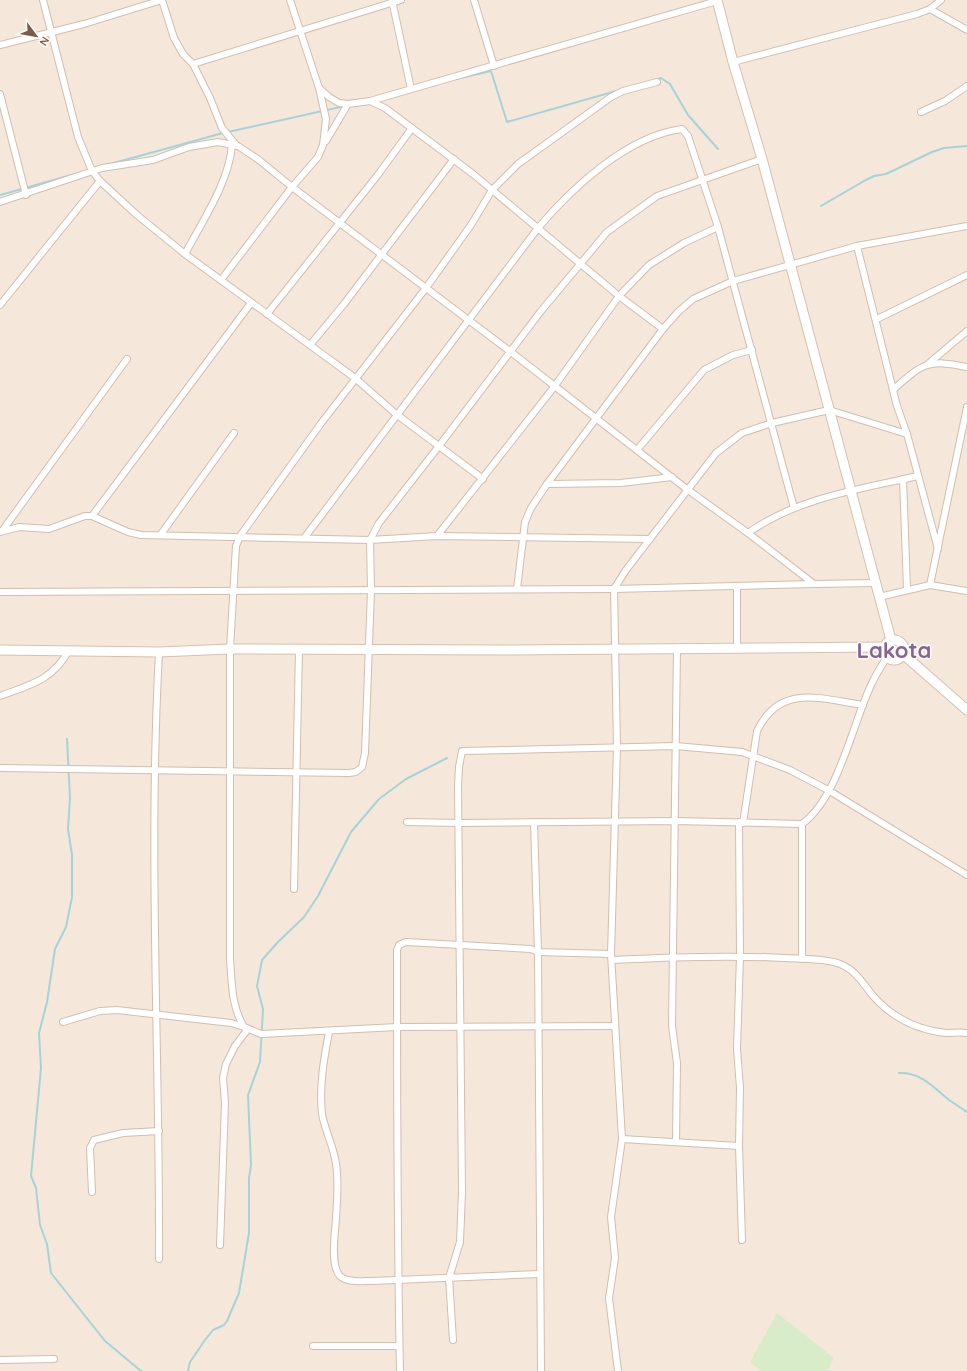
<svg xmlns="http://www.w3.org/2000/svg" width="967" height="1371" font-family="Quicksand,sans-serif">
<rect width="100%" height="100%" fill="#fdf6ec"/>
<rect fill="#f5e8da" x="0" y="0" width="967" height="1371"/>
<path fill="#d8ecc9" d="M 777,1313 L 834,1358 L 827,1371 L 761,1371 L 750,1362 Z"/>
<g fill="none" stroke-linecap="round" stroke-linejoin="round">
<g stroke="#a5d3da" stroke-width="2">
<path d="M 456,79 L 491,71 L 507,122 L 616,91"/>
<path d="M 651,81 L 661,78 L 670,84 L 688,115 L 718,149"/>
<path d="M 228,132 L 345,106"/>
<path d="M 110,164 L 223,133"/>
<path d="M 0,195 L 75,174"/>
<path d="M 821,206 L 864,181 L 874,176 L 886,174 L 932,152 L 944,148 L 967,146"/>
<path d="M 67,739 L 70,798 L 68,829 L 72,855 L 72,897 L 66,927 L 55,949 L 47,1002 L 39,1033 L 41,1068 L 31,1176 L 36,1188 L 40,1225 L 47,1244 L 51,1273 L 105,1341 L 141,1371"/>
<path d="M 899,1073 C 921,1072 933,1087 949,1100 C 955,1104 961,1108 967,1112"/>
<path d="M 188,1371 L 190,1362 L 205,1340 L 213,1330 L 224,1325 L 227,1321 L 239,1293 L 249,1233 L 249,1178 L 251,1165 L 248,1095 L 260,1062 L 263,1009 L 257,986 L 262,960 L 278,942 L 304,917 L 318,896 L 351,832 L 379,799 L 406,779 L 447,758"/>
</g>
<g stroke="#d1beb0" stroke-width="8">
<g id="minor">
<path d="M 43,0 L 78,137 L 92,171 L 100,181 L 137,215 L 185,254 L 355,378 L 396,414 L 483,479"/>
<path d="M 162,0 L 174,38 L 183,54 L 193,64 L 210,98 L 222,128 L 236,145"/>
<path d="M 392,0 L 411,89"/>
<path d="M 474,0 L 494,66"/>
<path d="M 930,9 L 967,30"/>
<path d="M 0,45 L 84,24 L 162,0"/>
<path d="M 733,62 L 917,14 L 930,9 L 941,0"/>
<path d="M 193,64 L 401,0"/>
<path d="M 319,88 L 329,97 L 339,103 L 348,104 L 370,101 L 385,108 L 473,174 L 619,296 L 663,329"/>
<path d="M 0,94 L 26,195"/>
<path d="M 370,101 L 717,1"/>
<path d="M 921,112 L 945,101 L 967,86"/>
<path d="M 326,141 L 348,104"/>
<path d="M 0,202 L 102,168 L 153,160 L 189,147 L 218,142 L 238,146 L 259,160 L 292,187 L 511,352 L 688,490 L 748,533 L 814,584 L 875,583"/>
<path d="M 857,246 L 897,406 L 907,434 L 938,549"/>
<path d="M 185,254 C 203,220 229,182 232,145"/>
<path d="M 221,280 L 292,187 L 318,157 L 323,145 L 326,119 L 319,88 L 290,0"/>
<path d="M 0,305 L 100,181"/>
<path d="M 267,314 L 377,176 L 412,128"/>
<path d="M 877,319 L 967,275"/>
<path d="M 310,345 L 344,304 L 454,159"/>
<path d="M 928,364 L 967,331"/>
<path d="M 894,389 C 923,363 928,359 967,367"/>
<path d="M 637,450 L 704,370 L 733,355 L 752,350"/>
<path d="M 903,479 L 907,589"/>
<path d="M 547,484 L 621,483 L 672,477"/>
<path d="M 92,516 L 251,303"/>
<path d="M 2,531 L 127,359"/>
<path d="M 0,532 L 19,527 L 49,529 L 85,516 L 92,516 L 128,532 L 141,535 L 370,540 L 437,536 L 650,539"/>
<path d="M 748,533 C 797,498 860,489 918,476"/>
<path d="M 161,534 L 234,433"/>
<path d="M 437,536 L 554,387 L 619,296 L 649,265 L 684,243 L 718,227 L 794,508"/>
<path d="M 305,537 L 538,228 C 572,188 627,136 682,129 L 688,136 L 718,227"/>
<path d="M 930,585 L 967,407"/>
<path d="M 517,589 L 525,522 L 531,508 L 547,484 L 663,329 L 678,312 L 693,299 L 733,281 L 857,246 L 967,226"/>
<path d="M 0,592 L 614,589 L 814,584"/>
<path d="M 879,597 L 930,585 L 967,591"/>
<path d="M 737,648 L 737,586"/>
<path d="M 159,652 C 148,855 160,1057 159,1259"/>
<path d="M 0,696 C 30,685 53,680 69,650"/>
<path d="M 0,768 L 349,773 L 356,772 L 362,767 L 365,753 L 371,590 L 370,540 L 379,523 L 439,446 L 541,311 L 607,232 L 657,196 L 762,159"/>
<path d="M 407,822 L 460,823 L 676,821 L 802,824 C 839,797 852,724 872,683 C 876,674 882,665 887,657"/>
<path d="M 739,822 L 740,956 L 737,1049 L 740,1088 L 739,1146 L 742,1240"/>
<path d="M 534,823 L 538,952 L 541,1371"/>
<path d="M 743,823 L 757,731 C 780,683 821,699 863,705"/>
<path d="M 294,889 L 299,649"/>
<path d="M 802,959 L 802,824"/>
<path d="M 612,960 C 670,957 727,955 785,958 C 800,959 826,958 840,964 C 856,970 863,984 874,997 C 893,1018 918,1030 946,1033 C 953,1033 960,1032 967,1033"/>
<path d="M 63,1022 L 100,1011 L 117,1010 L 231,1023 L 244,1027 L 261,1034 L 397,1027 L 615,1026"/>
<path d="M 244,1027 C 231,1006 232,982 230,959 L 230,649 L 236,546 L 240,536 L 322,422 L 426,288 L 471,225 L 492,190 L 518,164 L 611,97 L 623,91 L 657,82"/>
<path d="M 329,1032 C 324,1058 319,1086 322,1114 C 325,1131 334,1147 336,1164 C 339,1181 337,1201 336,1219 C 335,1232 330,1266 340,1276 C 347,1283 363,1281 372,1281 L 539,1274"/>
<path d="M 622,1139 L 739,1146"/>
<path d="M 676,1142 L 677,1063 L 672,1026 L 677,648"/>
<path d="M 92,1192 L 90,1148 L 94,1140 L 123,1133 L 159,1131"/>
<path d="M 220,1245 L 225,1103 L 223,1078 L 226,1064 L 235,1046 L 248,1029"/>
<path d="M 453,1340 L 449,1278 L 460,1242 L 462,1192 L 458,785 L 459,767 L 462,751 L 676,746 L 742,752 L 790,770 L 828,790 L 967,875"/>
<path d="M 313,1346 L 399,1346"/>
<path d="M 0,1360 L 54,1359"/>
<path d="M 400,1371 C 397,1231 397,1090 397,950 L 399,945 L 406,942 L 531,949 L 538,952 L 611,954"/>
<path d="M 618,1371 L 609,1298 L 615,1258 L 611,1217 L 622,1139 L 611,954 L 617,747 L 614,589 L 626,570 L 716,453 L 742,433 L 772,423 L 829,410 L 907,434"/>
</g>
</g>
<g stroke="#d6c0b0" stroke-width="11">
<g id="secondary">
<path d="M 717,0 L 733,62 L 762,159 L 891,640"/>
<circle cx="894" cy="650" r="10"/>
<path d="M 0,650 L 159,652 L 230,649 L 506,650 L 885,647"/>
<path d="M 903,654 L 967,710"/>
</g>
</g>
<use href="#minor" stroke="#fff" stroke-width="6"/>
<use href="#secondary" stroke="#fff" stroke-width="9"/>
</g>
<g text-anchor="middle" stroke-width="3" stroke-linejoin="round" paint-order="stroke">
<g font-size="22" font-weight="bold" fill="#846695" stroke="#fffaf3">
<text x="894" y="658">Lakota</text>
</g>
</g>
<g transform="translate(36 36) rotate(122)" stroke="#fffaf3" stroke-width="3" paint-order="stroke">
<path d="M0-3L7 15L0 10L-7 15Z" fill="#7a5c4d"/>
<text y="-6" font-size="11" font-weight="bold" text-anchor="middle" fill="#7a5c4d">N</text>
</g>
</svg>
